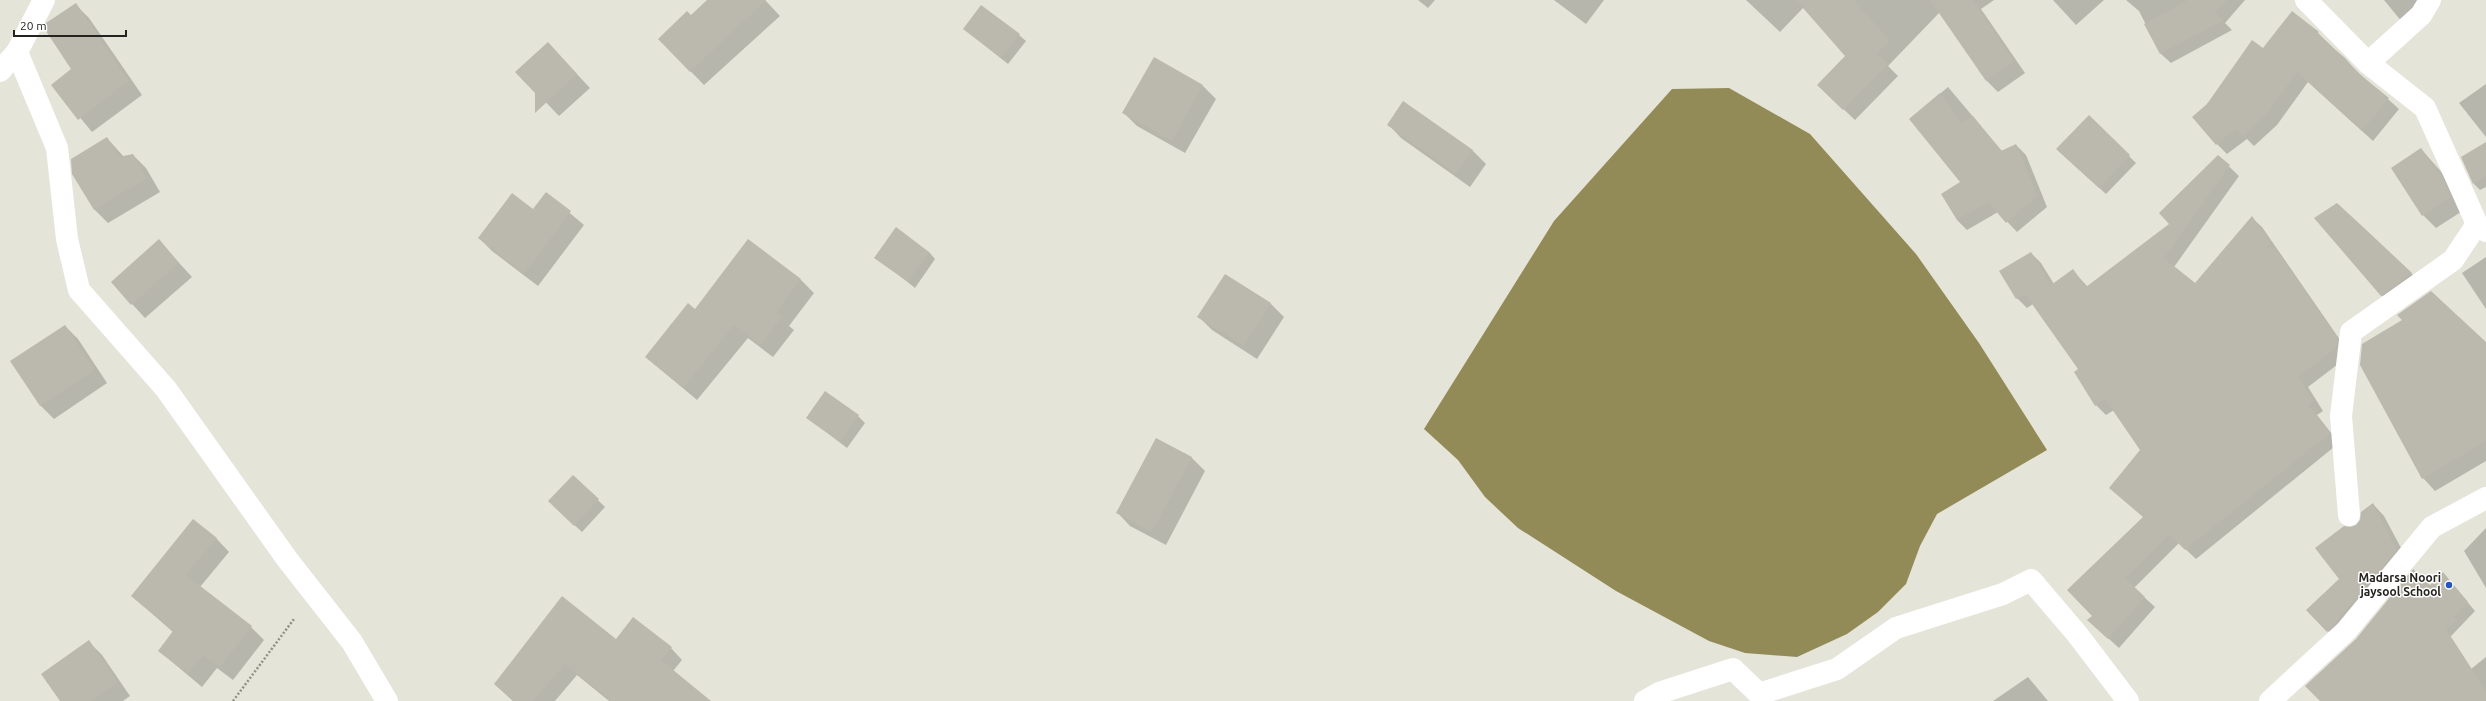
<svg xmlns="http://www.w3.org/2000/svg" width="2486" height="701" font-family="Ubuntu,sans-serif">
<rect width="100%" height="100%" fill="#e5e4d8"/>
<path fill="#938b57" d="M 1729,88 L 1810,134 L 1916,254 L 1979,343 L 2047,450 L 1937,514 L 1920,546 L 1906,584 L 1878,612 L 1847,634 L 1797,657 L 1745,653 L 1709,641 L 1616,591 L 1518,528 L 1485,497 L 1458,460 L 1424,429 L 1554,221 L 1672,89 Z"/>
<g fill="#0003">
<path d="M 709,0 L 765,0 L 780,16 L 704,85 L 659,39 L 691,16 Z"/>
<path d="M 1418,0 L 1435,0 L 1428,8 Z"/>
<path d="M 1554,0 L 1604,0 L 1586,24 Z"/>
<path d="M 1746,0 L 1994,0 L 1981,9 L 2025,73 L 1998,92 L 1987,81 L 1940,12 L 1888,66 L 1898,76 L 1855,120 L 1818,85 L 1846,56 L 1804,7 L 1780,32 Z"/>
<path d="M 2053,0 L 2104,0 L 2076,25 Z"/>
<path d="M 2126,0 L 2245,0 L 2225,23 L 2232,30 L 2171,63 L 2161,54 L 2139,11 Z"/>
<path d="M 2384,0 L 2428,0 L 2407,28 Z"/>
<path d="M 75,4 L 89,18 L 142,95 L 92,132 L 53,85 L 73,70 Z"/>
<path d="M 964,29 L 1019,35 L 1026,41 L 1008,64 Z"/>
<path d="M 2318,33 L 2363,77 L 2399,109 L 2373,141 L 2308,82 L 2277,125 L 2254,146 L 2247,139 L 2227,154 L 2217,144 L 2207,104 L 2263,50 Z"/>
<path d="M 561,57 L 590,88 L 559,116 L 517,72 Z"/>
<path d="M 1154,59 L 1203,86 L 1216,99 L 1185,153 L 1137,126 L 1124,113 Z"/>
<path d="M 2486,84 L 2486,137 L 2459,103 Z"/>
<path d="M 1948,87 L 2002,151 L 2016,145 L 2026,155 L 2047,207 L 2017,232 L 1998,212 L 1967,230 L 1957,220 L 1962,183 L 1910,119 Z"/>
<path d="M 1404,102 L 1473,151 L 1486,164 L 1470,187 L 1401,138 L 1388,124 Z"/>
<path d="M 2089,117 L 2136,163 L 2106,194 L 2064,156 Z"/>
<path d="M 107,138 L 124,157 L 133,155 L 146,168 L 160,192 L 108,223 L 95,210 L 73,174 Z"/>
<path d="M 2486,143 L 2486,187 L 2480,190 L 2474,184 Z"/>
<path d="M 2421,149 L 2452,184 L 2464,210 L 2436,228 L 2423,215 Z"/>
<path d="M 2218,156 L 2239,176 L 2174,267 L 2196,284 L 2252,218 L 2262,227 L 2347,350 L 2346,358 L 2308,387 L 2323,411 L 2317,415 L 2339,443 L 2196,559 L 2179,543 L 2134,588 L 2155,607 L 2119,648 L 2099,630 L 2093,616 L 2144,517 L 2110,488 L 2142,450 L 2114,410 L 2106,415 L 2096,405 L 2080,369 L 2033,304 L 2027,308 L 2017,298 L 2031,253 L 2041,263 L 2054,284 L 2073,271 L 2088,287 L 2171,224 Z"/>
<path d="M 546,193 L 584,225 L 538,286 L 492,251 L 479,238 L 534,210 Z"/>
<path d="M 2337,204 L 2412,274 L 2422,284 L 2392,305 L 2381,295 Z"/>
<path d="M 748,240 L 801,280 L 814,293 L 789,326 L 794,330 L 773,357 L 748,338 L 697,400 L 646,357 L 695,310 Z"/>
<path d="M 159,241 L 192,277 L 145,318 L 112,282 Z"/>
<path d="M 929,252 L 935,259 L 915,288 L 876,257 Z"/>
<path d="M 2486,257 L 2486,309 L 2462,273 Z"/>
<path d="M 1225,275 L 1271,304 L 1284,317 L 1257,359 L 1212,330 L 1199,317 Z"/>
<path d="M 65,326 L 78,339 L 107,383 L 54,419 L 41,406 L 12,361 Z"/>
<path d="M 2486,344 L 2486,461 L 2435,491 L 2423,478 Z"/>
<path d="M 858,416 L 865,423 L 847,448 L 808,418 Z"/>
<path d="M 1156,439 L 1192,458 L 1205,471 L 1166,545 L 1130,526 L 1117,512 Z"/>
<path d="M 573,476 L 605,507 L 582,532 L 556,508 Z"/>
<path d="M 2373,504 L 2384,516 L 2408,561 L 2339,642 L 2328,631 L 2350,528 L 2357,526 Z"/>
<path d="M 2486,528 L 2486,588 L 2464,551 Z"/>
<path d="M 216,538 L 229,552 L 200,587 L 251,627 L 264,640 L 233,680 L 217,668 L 202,687 L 159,651 L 173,632 L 132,596 Z"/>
<path d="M 2443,573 L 2475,611 L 2389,701 L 2321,701 Z"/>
<path d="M 616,641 L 671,648 L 682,660 L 673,671 L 710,701 L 609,701 L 577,675 L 555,701 L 513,701 L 495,684 Z"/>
<path d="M 89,642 L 102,655 L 130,696 L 123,701 L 61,701 Z"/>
<path d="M 2486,657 L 2486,701 L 2431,701 Z"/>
<path d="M 2028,677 L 2048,701 L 1993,701 Z"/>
</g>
<g fill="#bbb9ae">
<path d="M 707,0 L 766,0 L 690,72 L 658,39 L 687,11 L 691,15 Z"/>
<path d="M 1796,0 L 1854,0 L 1890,41 L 1877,54 L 1888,64 L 1843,110 L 1817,85 L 1845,56 Z"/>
<path d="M 1930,0 L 1973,0 L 2014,61 L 1986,81 Z"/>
<path d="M 2188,0 L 2227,0 L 2215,13 L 2224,20 L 2160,54 L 2144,24 Z"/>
<path d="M 76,3 L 129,81 L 78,120 L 51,85 L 71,69 L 44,28 L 46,23 Z"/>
<path d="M 981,5 L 1020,34 L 1001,58 L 963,29 Z"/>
<path d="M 2292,11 L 2319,32 L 2317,34 L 2345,58 L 2358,73 L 2389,98 L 2362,131 L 2297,72 L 2266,115 L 2243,136 L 2236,129 L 2216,145 L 2192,117 L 2207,104 L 2252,40 L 2263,48 Z"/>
<path d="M 548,42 L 577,74 L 535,113 L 535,93 L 515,72 Z"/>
<path d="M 1154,57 L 1203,85 L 1172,141 L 1122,113 Z"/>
<path d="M 1940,93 L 1961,123 L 1973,116 L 2001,151 L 2016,144 L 2037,196 L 2006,223 L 1988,202 L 1957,220 L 1941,194 L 1960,182 L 1909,119 Z"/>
<path d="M 1403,101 L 1473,150 L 1456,174 L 1387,125 Z"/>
<path d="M 2089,115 L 2130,155 L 2099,188 L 2056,149 Z"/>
<path d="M 107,137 L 119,157 L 133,154 L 147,178 L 94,210 L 72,174 L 71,159 Z"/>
<path d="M 2486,142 L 2486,176 L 2473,184 L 2461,157 Z"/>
<path d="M 2421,148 L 2437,171 L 2439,170 L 2451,197 L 2422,216 L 2391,168 Z"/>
<path d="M 2218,155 L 2230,165 L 2164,258 L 2195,283 L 2252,216 L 2271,242 L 2262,252 L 2273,245 L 2338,339 L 2336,348 L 2298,377 L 2314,401 L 2308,405 L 2330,433 L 2185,550 L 2169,534 L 2125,578 L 2145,597 L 2108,639 L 2087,620 L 2092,616 L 2067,590 L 2143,517 L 2109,488 L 2140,450 L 2105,399 L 2095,406 L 2074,372 L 2078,369 L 2025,294 L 2016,299 L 1999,271 L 2031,252 L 2051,285 L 2073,269 L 2086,287 L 2169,224 L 2159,213 Z"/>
<path d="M 546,192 L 571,211 L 524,274 L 478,238 L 512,193 L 533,209 Z"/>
<path d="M 2337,203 L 2362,226 L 2412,273 L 2381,296 L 2314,218 Z"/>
<path d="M 896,227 L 929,252 L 908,282 L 874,258 Z"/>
<path d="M 159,239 L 179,263 L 131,305 L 111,282 Z"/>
<path d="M 748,239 L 801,279 L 776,312 L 782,317 L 760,345 L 734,325 L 683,388 L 645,357 L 688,303 L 695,309 Z"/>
<path d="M 1225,274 L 1271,303 L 1244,346 L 1197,317 Z"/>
<path d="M 2431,291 L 2486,342 L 2486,441 L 2422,479 L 2360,365 L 2362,344 L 2402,320 L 2397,315 Z"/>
<path d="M 65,325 L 95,370 L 40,406 L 10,361 Z"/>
<path d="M 825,391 L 859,415 L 840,442 L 806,418 Z"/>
<path d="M 1156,438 L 1192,457 L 1152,532 L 1116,513 Z"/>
<path d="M 573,475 L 599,499 L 574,526 L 548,501 Z"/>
<path d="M 2373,503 L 2397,550 L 2327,632 L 2306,610 L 2339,579 L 2315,548 L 2344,526 L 2350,527 L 2356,525 L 2360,520 L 2361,512 Z"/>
<path d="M 193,519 L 217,538 L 186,575 L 252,626 L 220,667 L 203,655 L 188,674 L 158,651 L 173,631 L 131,596 Z"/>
<path d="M 2413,569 L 2430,585 L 2443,572 L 2468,602 L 2454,617 L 2457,620 L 2446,629 L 2486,691 L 2486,701 L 2320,701 L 2305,686 L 2356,639 Z"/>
<path d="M 562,596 L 616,639 L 633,617 L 672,647 L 661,660 L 711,701 L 611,701 L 565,664 L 533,701 L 513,701 L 494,684 Z"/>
<path d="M 89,640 L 118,682 L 91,701 L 60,701 L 41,674 Z"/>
</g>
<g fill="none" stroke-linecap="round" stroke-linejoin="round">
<path stroke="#908f87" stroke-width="2.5" stroke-dasharray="2 2" stroke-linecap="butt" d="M 233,701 L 294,619"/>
<g stroke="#fff" stroke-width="22">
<path d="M 2306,0 L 2368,63 L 2425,108 L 2477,224 L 2486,231"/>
<path d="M 17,52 L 57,148 L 67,239 L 79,290 L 166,389 L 287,559 L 352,642 L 387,701"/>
<path d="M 2368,63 L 2421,15 L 2430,0"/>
<path d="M 0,71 L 17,52 L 44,0"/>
<path d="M 2349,515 L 2341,416 L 2351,332 L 2453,260 L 2477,224"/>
<path d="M 1645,701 L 1659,693 L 1733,669 L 1759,694 L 1837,669 L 1896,628 L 2003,594 L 2031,580 L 2077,634 L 2128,701"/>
<path d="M 2270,701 L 2346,631 L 2432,527 L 2486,498"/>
</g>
</g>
<circle fill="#2455c2" stroke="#fff" stroke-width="1.5" cx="2449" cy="585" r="4"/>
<g text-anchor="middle" stroke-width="3" stroke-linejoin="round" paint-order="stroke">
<g font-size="12" font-weight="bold" fill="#24231f" stroke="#fff" text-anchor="end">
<text x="2441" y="582">Madarsa Noori<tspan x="2441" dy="14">jaysool School</tspan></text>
</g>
</g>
<path d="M14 30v6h112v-6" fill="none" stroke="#24231f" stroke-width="2"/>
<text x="20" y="30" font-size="12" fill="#24231f" stroke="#ffffff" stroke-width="3" paint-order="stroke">20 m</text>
</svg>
